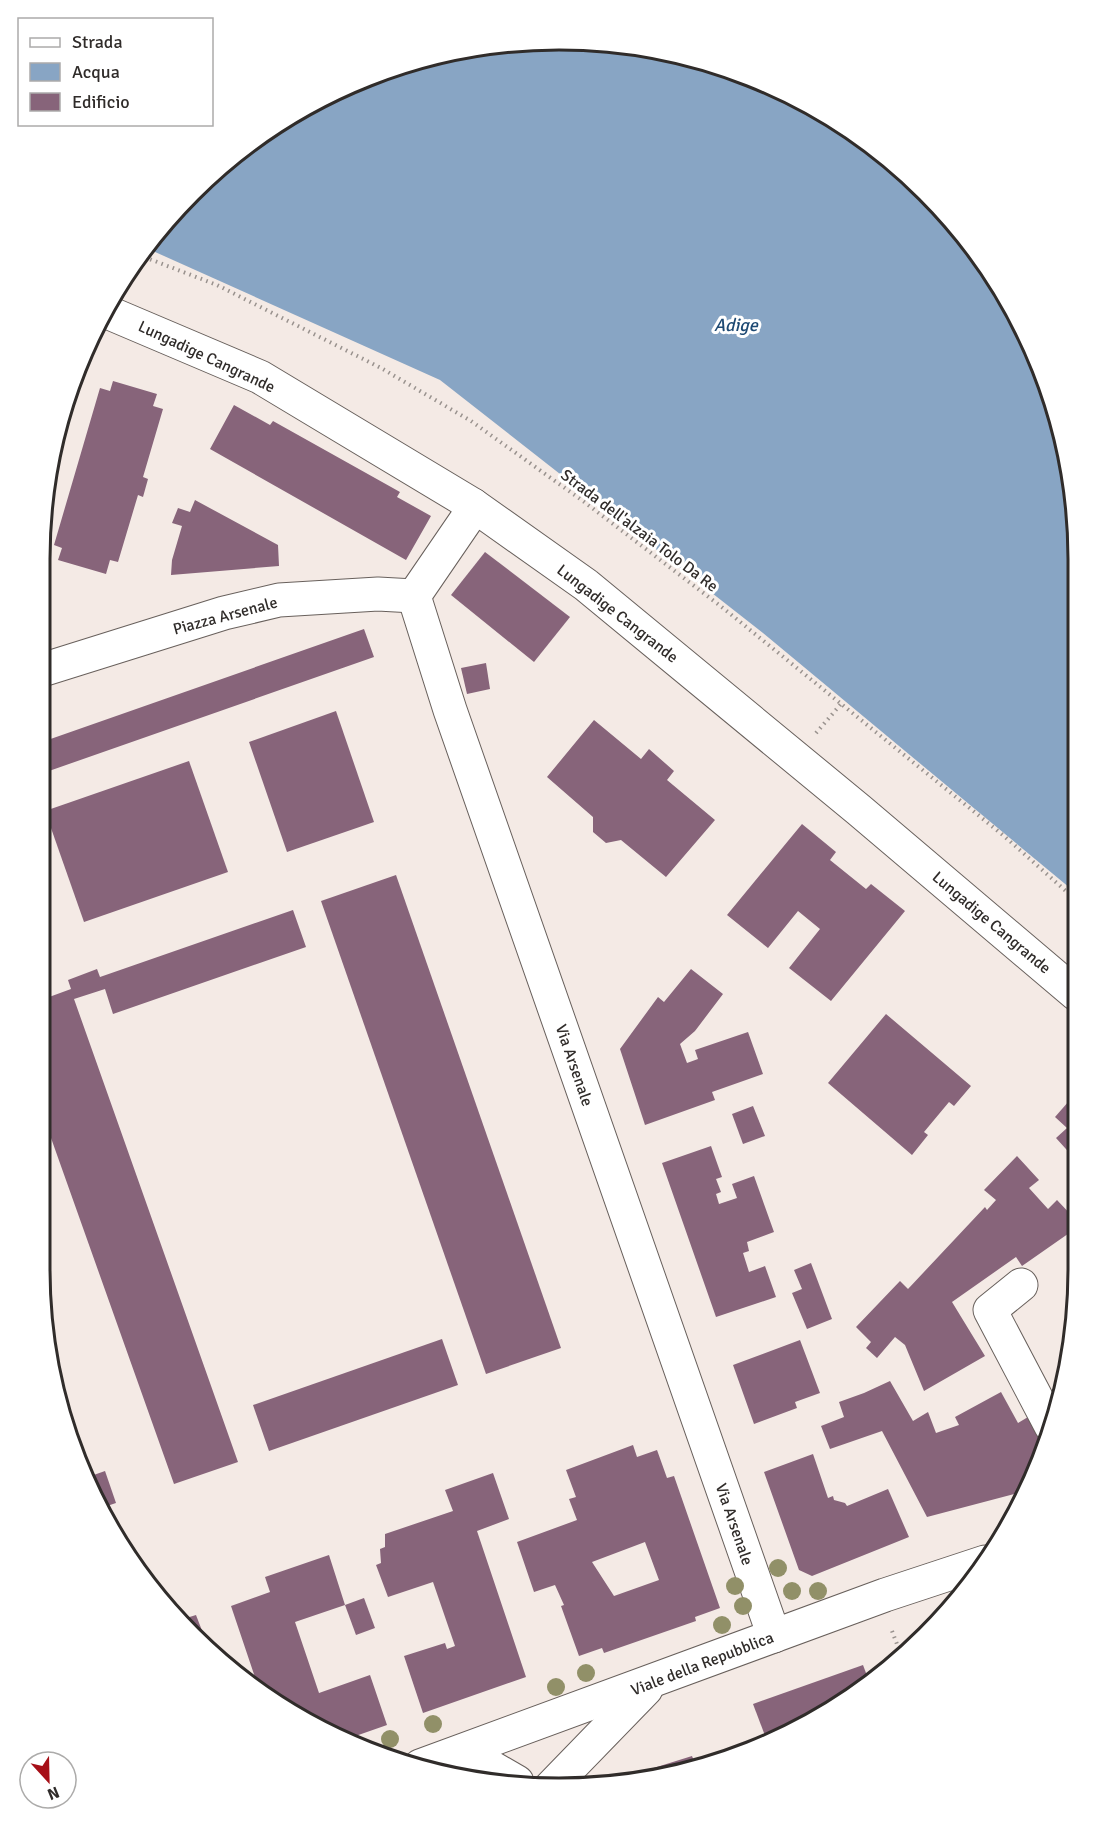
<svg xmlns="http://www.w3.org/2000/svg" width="1118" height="1828" font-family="Signika,sans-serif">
<rect width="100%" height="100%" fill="#f4eae5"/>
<path fill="#88a5c4" d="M 593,40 L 693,57 L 789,92 L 875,146 L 950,216 L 1009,299 L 1052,392 L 1078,525 L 1076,893 L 763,633 L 440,380 L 144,247 L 216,168 L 299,109 L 392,67 L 491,44 Z"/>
<g fill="#87647a" fill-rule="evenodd">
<path d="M 113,381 L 157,394 L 153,406 L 163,409 L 143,477 L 148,479 L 143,497 L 138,495 L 118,562 L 110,560 L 106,574 L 58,560 L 62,548 L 54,545 L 100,388 L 110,391 Z"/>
<path d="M 234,405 L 270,425 L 273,421 L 400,492 L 397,497 L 431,516 L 406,560 L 210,449 Z"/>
<path d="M 195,500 L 278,545 L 279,566 L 171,575 L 172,560 L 182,526 L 172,523 L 178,508 L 190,512 Z"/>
<path d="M 485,552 L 570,617 L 534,662 L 451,595 Z"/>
<path d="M 364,629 L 374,657 L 49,771 L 47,765 L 42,767 L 42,742 Z"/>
<path d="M 486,663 L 490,689 L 467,694 L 461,668 Z"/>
<path d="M 336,711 L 374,822 L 287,852 L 249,742 Z"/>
<path d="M 594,720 L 641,759 L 649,749 L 674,771 L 667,780 L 715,820 L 666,877 L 621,840 L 606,843 L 593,832 L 593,817 L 547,777 Z"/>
<path d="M 189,761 L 228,872 L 84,922 L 45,811 Z"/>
<path d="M 802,824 L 836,852 L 830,860 L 866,889 L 871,884 L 905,911 L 831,1001 L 789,968 L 820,929 L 798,911 L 768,948 L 727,915 Z"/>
<path d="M 396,875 L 561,1348 L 486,1374 L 321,901 Z"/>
<path d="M 293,910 L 306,947 L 113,1014 L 105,989 L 74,999 L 238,1462 L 174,1484 L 40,1107 L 41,1000 L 71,989 L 68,980 L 97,969 L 100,977 Z"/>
<path d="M 691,969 L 723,994 L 695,1031 L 680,1044 L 687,1063 L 698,1059 L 695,1050 L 748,1032 L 763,1074 L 712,1092 L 715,1100 L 645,1125 L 620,1049 L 658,997 L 664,1002 Z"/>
<path d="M 886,1014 L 971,1086 L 954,1106 L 949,1102 L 924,1132 L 928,1135 L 912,1155 L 828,1083 Z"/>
<path d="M 1076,1093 L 1075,1153 L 1075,1159 L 1056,1138 L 1067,1128 L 1055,1117 Z"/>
<path d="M 753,1106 L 765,1136 L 743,1144 L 732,1114 Z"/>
<path d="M 711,1146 L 722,1177 L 716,1179 L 721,1192 L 716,1194 L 719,1204 L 737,1198 L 732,1184 L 754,1176 L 774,1232 L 747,1242 L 749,1251 L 743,1253 L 749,1272 L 765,1266 L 776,1297 L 716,1317 L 662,1163 Z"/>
<path d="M 1017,1156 L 1039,1180 L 1029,1188 L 1048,1209 L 1057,1200 L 1075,1219 L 1075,1229 L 1022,1266 L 1016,1257 L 952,1302 L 985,1356 L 924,1391 L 905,1345 L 895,1337 L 877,1358 L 866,1348 L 871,1342 L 856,1327 L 900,1281 L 908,1289 L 985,1207 L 987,1210 L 996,1200 L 984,1190 Z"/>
<path d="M 811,1263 L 832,1319 L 807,1329 L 792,1293 L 802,1289 L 794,1270 Z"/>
<path d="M 442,1339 L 458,1385 L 269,1451 L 253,1405 Z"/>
<path d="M 800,1340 L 820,1393 L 795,1402 L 797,1408 L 754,1424 L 733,1365 Z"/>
<path d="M 890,1381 L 913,1421 L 928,1412 L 936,1433 L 959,1425 L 955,1417 L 1001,1392 L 1018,1423 L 1028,1417 L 1044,1449 L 1040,1468 L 1026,1491 L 927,1517 L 882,1431 L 830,1449 L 821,1426 L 844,1417 L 839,1402 L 864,1393 Z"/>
<path d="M 633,1445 L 637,1457 L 657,1450 L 667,1478 L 674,1476 L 720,1608 L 695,1617 L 696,1621 L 604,1653 L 602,1648 L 579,1656 L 561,1606 L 564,1605 L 555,1585 L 534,1592 L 517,1542 L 577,1520 L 569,1499 L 576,1497 L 566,1470 ZM 645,1542 L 659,1580 L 614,1596 L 592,1562 Z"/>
<path d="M 813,1454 L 828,1498 L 833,1496 L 834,1500 L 845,1503 L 847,1506 L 888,1489 L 909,1537 L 812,1576 L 799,1570 L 764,1472 Z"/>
<path d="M 105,1471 L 116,1503 L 104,1507 L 88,1477 Z"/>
<path d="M 493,1473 L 509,1519 L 477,1531 L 526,1677 L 423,1713 L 404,1656 L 445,1643 L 447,1649 L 455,1646 L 433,1582 L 388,1597 L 376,1565 L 381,1563 L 380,1549 L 385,1547 L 385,1534 L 453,1511 L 445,1490 Z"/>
<path d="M 329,1555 L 345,1605 L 295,1622 L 319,1693 L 370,1675 L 387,1725 L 347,1739 L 270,1701 L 260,1692 L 231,1606 L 270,1592 L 265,1577 Z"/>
<path d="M 364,1598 L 375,1628 L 356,1635 L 345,1605 Z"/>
<path d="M 196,1615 L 206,1641 L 183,1619 Z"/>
<path d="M 863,1665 L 869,1681 L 848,1701 L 767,1741 L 753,1704 Z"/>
<path d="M 692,1756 L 696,1766 L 634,1777 L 644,1771 Z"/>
</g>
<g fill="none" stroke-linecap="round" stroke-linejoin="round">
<g stroke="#68605c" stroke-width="35">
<g id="minor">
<path d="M 107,312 L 260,377 L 473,505 L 586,585 L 859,810 L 1076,994"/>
<path d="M 414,596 L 450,710 L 774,1636"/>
<path d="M 414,596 L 466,520 L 473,505"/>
<path d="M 42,670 L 224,613 L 279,600 L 378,594 L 414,596"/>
<path d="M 1021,1285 L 990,1310 L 1051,1426"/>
<path d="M 444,1761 L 468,1758 L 491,1767 L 517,1782"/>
<path d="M 420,1766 L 885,1595 L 985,1562"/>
<path d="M 550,1788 L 646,1689"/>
</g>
</g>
<g stroke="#99928e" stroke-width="4" stroke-dasharray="1.5 4.5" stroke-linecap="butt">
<path d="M 139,255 L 217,285 L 381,368 L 471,421 L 583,501 L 723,608 L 1004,836 L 1076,900"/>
<path d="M 816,733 L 841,704"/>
<path d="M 892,1631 L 900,1652"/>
</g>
<use href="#minor" stroke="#fff" stroke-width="33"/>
</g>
<g fill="#919068">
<circle cx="778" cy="1568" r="9"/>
<circle cx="735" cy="1586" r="9"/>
<circle cx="792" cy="1591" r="9"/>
<circle cx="818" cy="1591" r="9"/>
<circle cx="743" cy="1606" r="9"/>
<circle cx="722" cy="1625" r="9"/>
<circle cx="586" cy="1673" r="9"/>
<circle cx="556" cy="1687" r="9"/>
<circle cx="433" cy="1724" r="9"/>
<circle cx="390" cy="1739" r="9"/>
</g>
<g text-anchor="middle" stroke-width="6" stroke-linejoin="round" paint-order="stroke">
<g font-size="16" fill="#302c2a" stroke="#fff">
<text transform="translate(207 356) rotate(25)" y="6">Lungadige Cangrande</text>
<text transform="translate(640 530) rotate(37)" y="6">Strada dell'alzaia Tolo Da Re</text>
<text transform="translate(618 613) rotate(38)" y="6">Lungadige Cangrande</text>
<text transform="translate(225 615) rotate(-15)" y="6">Piazza Arsenale</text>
<text transform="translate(992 922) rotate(40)" y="6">Lungadige Cangrande</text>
<text transform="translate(575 1065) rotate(71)" y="6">Via Arsenale</text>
<text transform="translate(735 1524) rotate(71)" y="6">Via Arsenale</text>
<text transform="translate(702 1663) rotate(-21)" y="6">Viale della Repubblica</text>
</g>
<g font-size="18" font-style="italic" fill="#1d4973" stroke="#fff">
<text x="736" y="331">Adige</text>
</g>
</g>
<path d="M0 0H1118V1828H0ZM559 50H559A509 509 0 0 1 1068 559V1269A509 509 0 0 1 559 1778H559A509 509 0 0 1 50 1269V559A509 509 0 0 1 559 50Z" fill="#fff" fill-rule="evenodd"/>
<path fill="none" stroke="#302c2a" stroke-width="3" d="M559 50H559A509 509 0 0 1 1068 559V1269A509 509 0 0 1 559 1778H559A509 509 0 0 1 50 1269V559A509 509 0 0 1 559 50Z"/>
<rect x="18" y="18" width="195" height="108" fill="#ffffff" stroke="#acabaa" stroke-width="1.5"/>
<rect x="30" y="38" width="30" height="9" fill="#ffffff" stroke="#acabaa" stroke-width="1.5"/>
<text x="72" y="48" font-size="18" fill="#302c2a">Strada</text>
<rect x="30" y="63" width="30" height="18" fill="#88a5c4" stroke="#acabaa" stroke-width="1.5"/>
<text x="72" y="78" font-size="18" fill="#302c2a">Acqua</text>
<rect x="30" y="93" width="30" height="18" fill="#87647a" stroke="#acabaa" stroke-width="1.5"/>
<text x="72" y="108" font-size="18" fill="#302c2a">Edificio</text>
<g transform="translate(48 1780) rotate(158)"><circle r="28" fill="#ffffff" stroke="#acabaa" stroke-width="1.5"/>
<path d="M0-4.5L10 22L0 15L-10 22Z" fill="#a60f17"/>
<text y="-9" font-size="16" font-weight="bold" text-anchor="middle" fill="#302c2a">N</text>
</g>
</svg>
